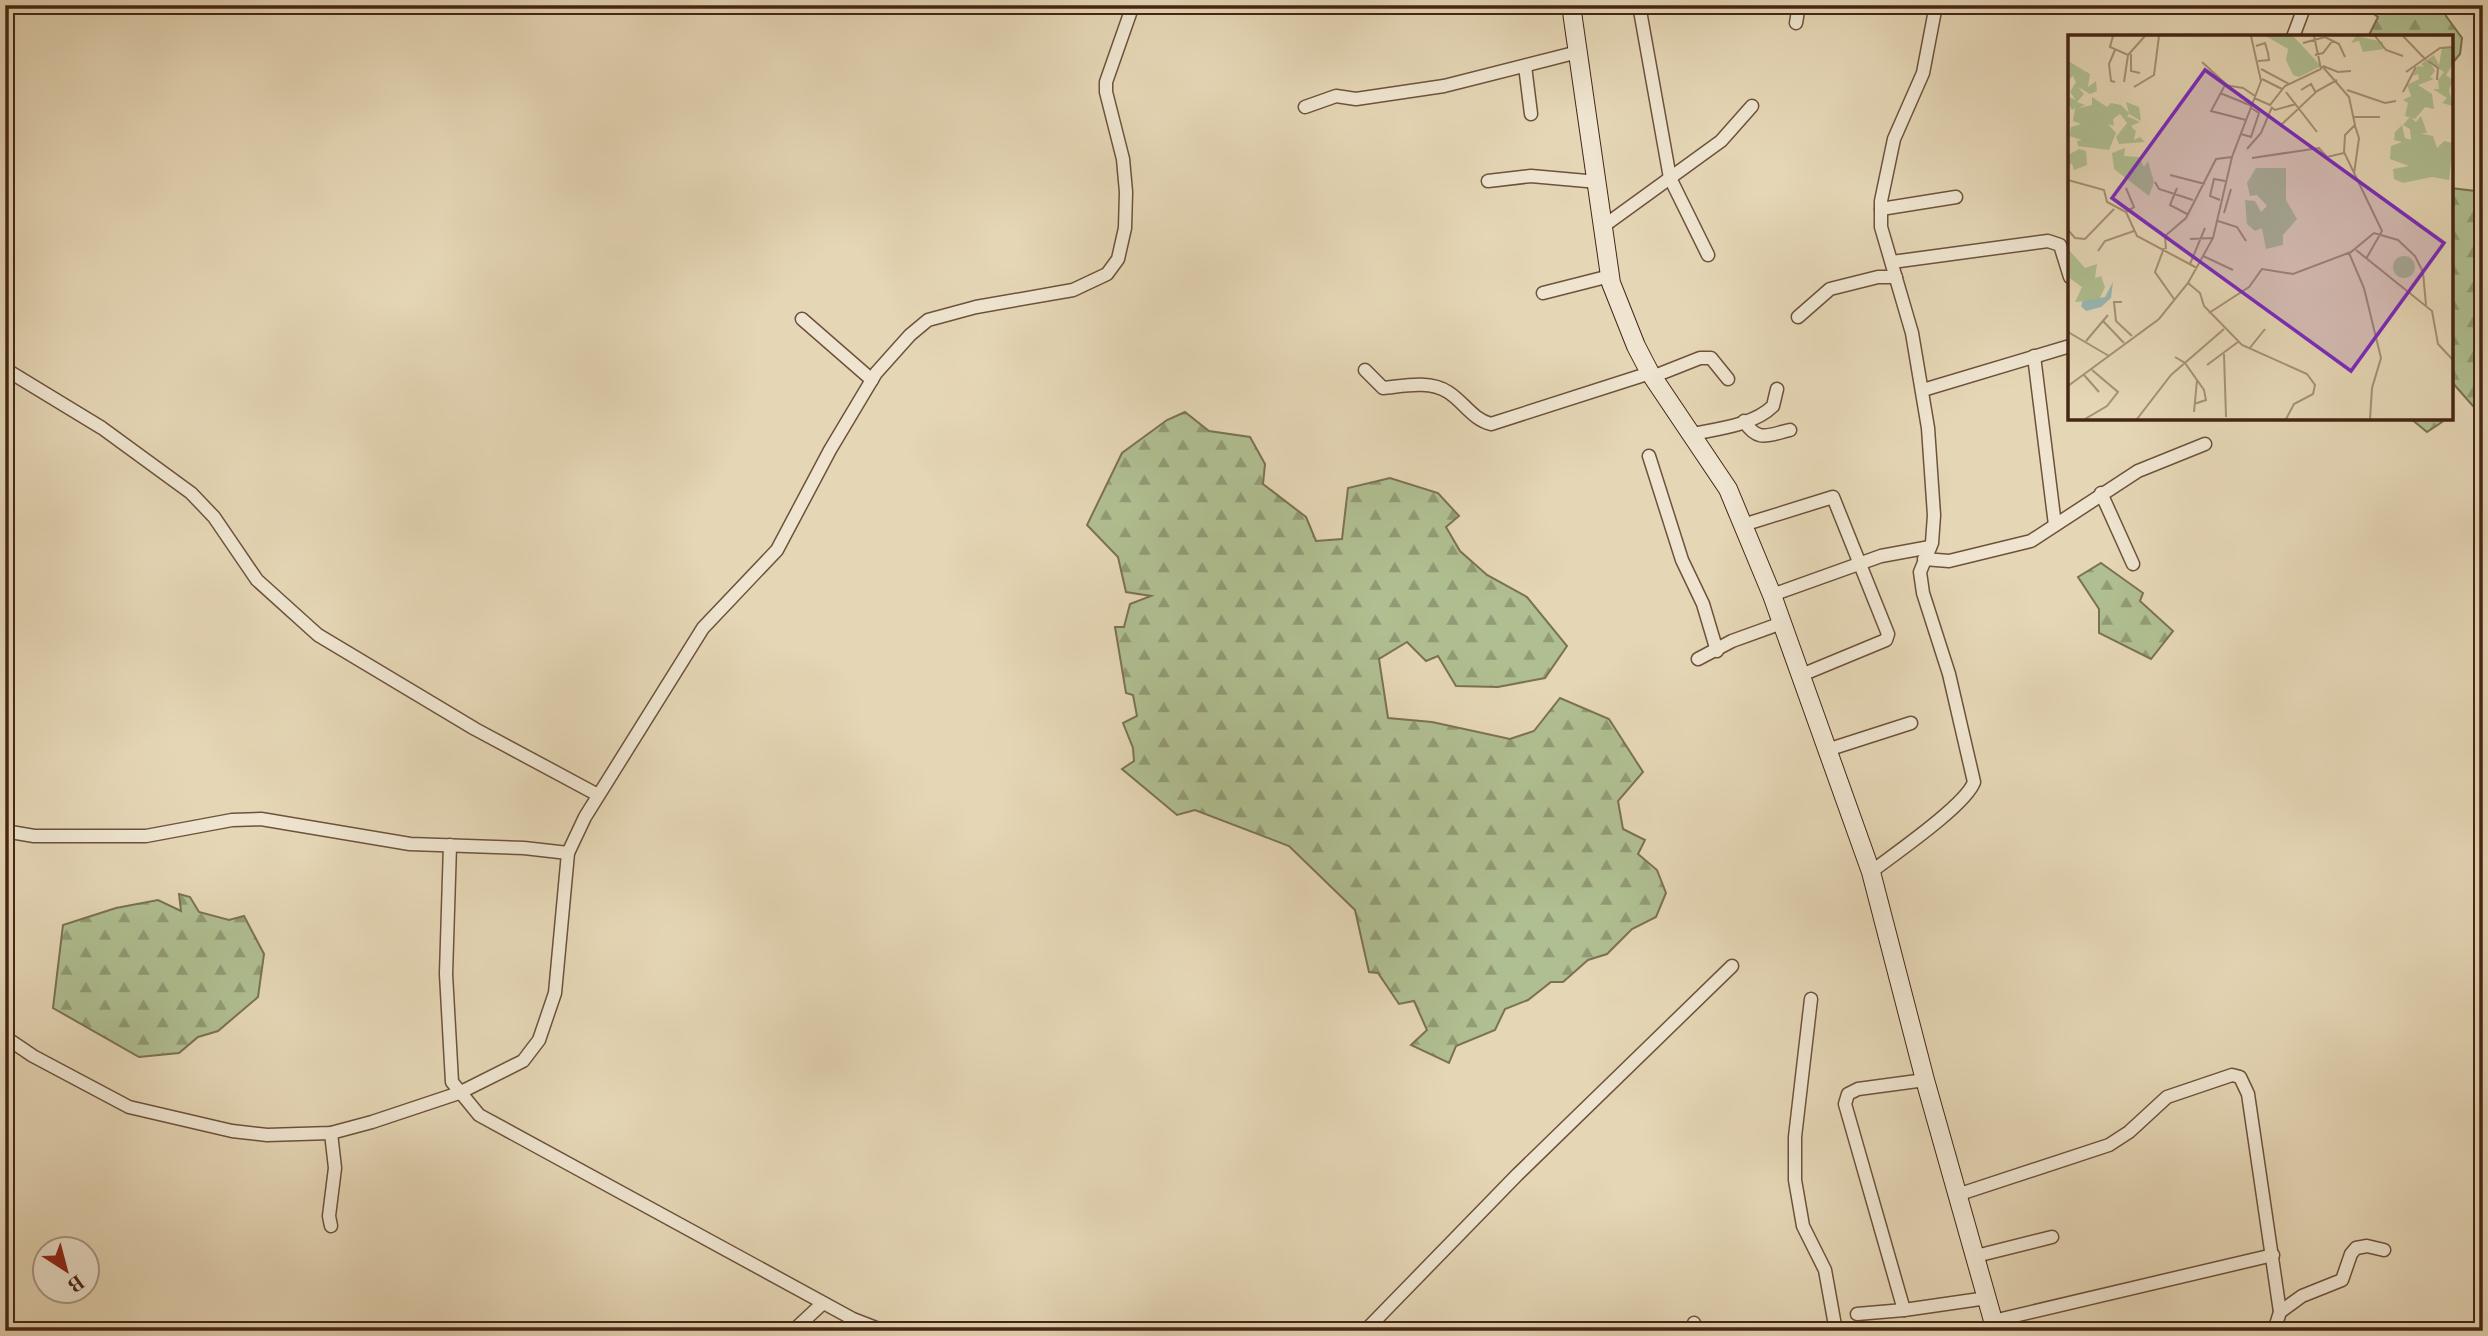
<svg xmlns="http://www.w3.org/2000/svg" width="2488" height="1336" font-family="'Libre Bodoni',serif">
<defs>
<pattern id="forest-firs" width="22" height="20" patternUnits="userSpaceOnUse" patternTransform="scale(1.75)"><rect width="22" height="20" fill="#b0bf91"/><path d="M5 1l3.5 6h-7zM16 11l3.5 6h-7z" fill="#919b75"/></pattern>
</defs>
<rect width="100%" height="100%" fill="#e5d6b5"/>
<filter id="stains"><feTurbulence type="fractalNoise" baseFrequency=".00286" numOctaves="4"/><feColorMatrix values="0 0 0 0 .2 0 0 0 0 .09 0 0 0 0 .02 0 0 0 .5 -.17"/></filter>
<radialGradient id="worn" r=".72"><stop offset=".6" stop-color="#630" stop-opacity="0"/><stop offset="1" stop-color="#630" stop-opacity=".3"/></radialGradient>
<g fill="url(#forest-firs)" stroke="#7b7252" stroke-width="2">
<path d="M 2374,5 L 2445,5 L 2446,16 L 2462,38 L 2460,54 L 2451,65 L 2451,37 L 2368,37 L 2378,17 L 2369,11 Z"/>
<path d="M 2451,188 L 2483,192 L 2483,402 L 2473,406 L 2451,381 Z"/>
<path d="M 1185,412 L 1209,431 L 1250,437 L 1265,464 L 1263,484 L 1306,517 L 1316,541 L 1342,539 L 1348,488 L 1390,478 L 1438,493 L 1459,516 L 1446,527 L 1460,551 L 1487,575 L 1527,597 L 1567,646 L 1545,678 L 1498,687 L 1456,686 L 1438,656 L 1426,661 L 1407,642 L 1379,659 L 1388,718 L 1432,722 L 1510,739 L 1534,731 L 1560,698 L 1609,719 L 1643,772 L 1618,801 L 1623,829 L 1645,840 L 1638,854 L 1657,870 L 1666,893 L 1656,917 L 1632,929 L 1607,954 L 1588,960 L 1563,982 L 1551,982 L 1528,1000 L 1505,1009 L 1495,1030 L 1456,1046 L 1449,1063 L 1411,1045 L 1427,1030 L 1414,1001 L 1399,1004 L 1378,973 L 1369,972 L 1355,910 L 1289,846 L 1195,810 L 1177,815 L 1122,769 L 1134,761 L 1133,748 L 1123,723 L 1137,716 L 1133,695 L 1126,693 L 1115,627 L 1124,627 L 1130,604 L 1151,596 L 1126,592 L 1118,557 L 1087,525 L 1122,453 L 1167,420 Z"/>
<path d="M 2410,418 L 2439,418 L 2442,422 L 2427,432 Z"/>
<path d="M 2101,563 L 2143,593 L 2140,601 L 2173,631 L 2151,659 L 2099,633 L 2099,609 L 2078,577 Z"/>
<path d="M 179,894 L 190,897 L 199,912 L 229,920 L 244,916 L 264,954 L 258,997 L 218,1031 L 198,1037 L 179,1053 L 139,1057 L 53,1008 L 63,925 L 116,908 L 158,900 L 181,911 Z"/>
</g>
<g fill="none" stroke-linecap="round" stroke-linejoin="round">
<g stroke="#6e523c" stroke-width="15">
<g id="street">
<path d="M 1639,5 L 1670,178 L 1708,255"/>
<path d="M 1796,23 L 1799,5"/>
<path d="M 2293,37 L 2305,5"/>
<path d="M 1525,66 L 1531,114"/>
<path d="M 1305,107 L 1336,96 L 1356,99 L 1444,86 L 1578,52"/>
<path d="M 1488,181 L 1531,176 L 1598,182"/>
<path d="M 1881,209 L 1956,197"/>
<path d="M 1601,228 L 1721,141 L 1752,106"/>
<path d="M 1892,262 L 2048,241 L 2060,245 L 2070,277"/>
<path d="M 1543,293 L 1610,276"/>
<path d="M 1798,317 L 1830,289 L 1878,277 L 1896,277"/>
<path d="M 802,319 L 872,380"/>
<path d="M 2034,356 L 2055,525"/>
<path d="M 5,369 L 102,428 L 191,493 L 214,517 L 257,580 L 318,635 L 475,729 L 598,795"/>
<path d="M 1365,370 L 1383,388 C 1404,386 1429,380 1448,392 C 1464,402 1472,419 1491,424 L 1650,373"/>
<path d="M 1652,377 L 1700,358 L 1711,358 L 1728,379"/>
<path d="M 1923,390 L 2070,346"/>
<path d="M 1744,421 C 1758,443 1768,435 1790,430"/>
<path d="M 1692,434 C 1717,429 1754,425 1773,406 L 1777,389"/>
<path d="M 1649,456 L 1682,560 L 1703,604 L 1717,651"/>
<path d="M 2101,493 L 2133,564"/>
<path d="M 1743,525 L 1833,497 L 1888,634 L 1886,640 L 1799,676"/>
<path d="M 1924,559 L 1949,561 L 2031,541 L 2138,471 L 2205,444"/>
<path d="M 1772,595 L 1881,556 L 1930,547"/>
<path d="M 1698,659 L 1732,641 L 1782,623"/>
<path d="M 1827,750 L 1911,723"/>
<path d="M 5,831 L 34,836 L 146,836 L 232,820 L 261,819 L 410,844 L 524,848 L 568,853"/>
<path d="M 450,845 L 446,974 L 452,1082 L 479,1115 L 853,1319 L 884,1331"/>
<path d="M 1871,872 C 1893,855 1966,805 1974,782 L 1949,674 L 1923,593 L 1920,572 L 1932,543 L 1934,515 L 1928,428 L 1912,333 L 1881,227 L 1881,201 L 1894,139 L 1923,73 L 1936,5"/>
<path d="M 1811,999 L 1795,1137 L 1795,1180 L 1803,1226 L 1825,1270 L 1836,1331"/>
<path d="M 5,1037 L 33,1056 L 129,1107 L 232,1131 L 267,1135 L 331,1133 L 372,1122 L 459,1093 L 523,1061 L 539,1040 L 555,993 L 568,853 L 585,817 L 703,628 L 777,550 L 830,450 L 876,373 L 910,335 L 928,320 L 976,307 L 1073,290 L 1107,274 L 1118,259 L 1125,228 L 1126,192 L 1123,159 L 1106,92 L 1106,82 L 1133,5"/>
<path d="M 1925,1080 L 1858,1089 L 1848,1094 L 1845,1104 L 1904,1310 L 1987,1298"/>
<path d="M 331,1133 L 335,1168 L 329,1216 L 331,1226"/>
<path d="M 1960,1194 L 2109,1145 L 2129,1132 L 2167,1097 L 2232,1075 L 2240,1077 L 2248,1094 L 2280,1312 L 2274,1331"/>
<path d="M 1976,1256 L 2052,1237"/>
<path d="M 2280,1312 L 2302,1296 L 2342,1280 L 2351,1254 L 2356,1248 L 2367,1246 L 2384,1250"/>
<path d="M 1857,1314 L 1904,1310"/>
<path d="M 1993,1321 L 2273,1255"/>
<path d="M 793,1331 L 823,1303"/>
<path d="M 1365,1331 L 1517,1175 L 1732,966"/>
<path d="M 1693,1331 L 1694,1323"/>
</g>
</g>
<g stroke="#462614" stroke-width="20">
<path id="secondary" d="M 1571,5 L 1611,283 L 1636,346 L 1650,373 L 1728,489 L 1772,595 L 1871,872 L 1925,1080 L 1996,1331"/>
</g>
<use href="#street" stroke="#eee4cf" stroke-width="12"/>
<use href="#secondary" stroke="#eee4cf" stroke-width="18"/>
</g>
<g transform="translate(2068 35)">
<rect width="385" height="385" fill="#e5d6b5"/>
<path d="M 198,1 L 225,1 L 253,31 L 231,42 L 225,40 L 218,25 L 220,14 ZM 288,1 L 315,7 L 315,14 L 295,17 L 291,6 L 283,8 ZM 385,12 L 385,29 L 378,40 L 385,45 L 381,55 L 385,71 L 374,68 L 379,63 L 365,54 L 371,54 L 370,45 L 376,37 L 363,29 L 367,36 L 362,42 L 366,44 L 350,50 L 364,59 L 366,74 L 357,72 L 347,84 L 337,81 L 340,68 L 335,65 L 343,61 L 339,50 L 351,44 L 350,39 L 345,41 L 350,31 L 356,32 L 353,29 L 366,20 L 371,30 L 374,13 ZM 0,26 L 22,39 L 20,52 L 28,46 L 29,56 L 22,59 L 10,52 L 16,59 L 9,67 L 17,70 L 10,73 L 24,70 L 24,62 L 39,72 L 43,68 L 53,70 L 61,78 L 58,67 L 71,72 L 73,86 L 61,79 L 59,81 L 72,87 L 63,91 L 68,96 L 66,105 L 72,102 L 77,107 L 51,109 L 48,102 L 59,88 L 52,79 L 45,84 L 46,91 L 40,89 L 48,98 L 41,115 L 10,111 L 9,106 L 14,105 L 1,101 L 3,92 L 13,89 L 5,86 L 7,73 L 4,75 L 0,68 L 1,62 L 8,65 L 2,57 L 8,47 L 5,41 L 0,45 ZM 353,81 L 359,98 L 352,98 L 365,101 L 369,113 L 376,106 L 385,108 L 381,145 L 364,142 L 335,148 L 326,144 L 325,134 L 341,131 L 322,124 L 323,111 L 334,107 L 326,105 L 327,97 L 334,90 L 337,103 L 343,105 L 342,94 L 335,90 L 342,82 L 348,87 ZM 57,113 L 56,121 L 71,122 L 76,132 L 80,126 L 86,147 L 81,161 L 46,134 L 44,118 ZM 11,114 L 18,116 L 19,130 L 6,135 L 4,128 L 0,133 L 0,120 ZM 218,133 L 218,165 L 229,184 L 215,200 L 215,210 L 198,214 L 194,193 L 187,196 L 179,189 L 177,165 L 187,166 L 193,177 L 199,171 L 189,160 L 182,161 L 179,148 L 188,133 ZM 0,214 L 17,233 L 29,229 L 27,243 L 33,241 L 37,252 L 31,265 L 7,267 L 14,252 L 0,242 ZM325 232a11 11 0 1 1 22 0a11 11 0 1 1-22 0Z" fill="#b0bf91"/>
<path d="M 45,247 L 43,263 L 33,272 L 18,276 L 13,271 L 15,266 L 37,262 Z" fill="#97b8b4"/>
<path fill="none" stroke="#a59075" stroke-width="2" d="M 45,1 L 42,12 L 60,20 L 77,1M 307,1 L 318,15 L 335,21M 335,1 L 358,25M 235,8 L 257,2 L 271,9 L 277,22M 188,11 L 197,8 L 200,18 L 201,25 L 190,26M 47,15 L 41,29 L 43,46 L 47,47M 63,19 L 63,36 L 72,38M 247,20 L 255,18 L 265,5M 360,26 L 370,33 L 369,45M 134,27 L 159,50M 254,31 L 281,62 L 287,90 L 277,100 L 276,117 L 314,196 L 298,224M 255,31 L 270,37 L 283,36M 193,34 L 221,49M 338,37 L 372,13 L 385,12M 194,44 L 214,54M 56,47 L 60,20M 66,52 L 86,40 L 91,1M 233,55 L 243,49 L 248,58M 279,55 L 317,68 L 328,66M 218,57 L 249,97M 335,57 L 348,32M 152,58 L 184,71M 186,63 L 202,70 L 217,51 L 253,34 L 246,1M 203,72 L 207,75 L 228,69M 285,82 L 312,82M 178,85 L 143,76 L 157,50 L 175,53 L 187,61M 212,91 L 249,56 L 269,45M 173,99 L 183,102 L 191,78 L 183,73M 179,114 L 193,98 L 204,72M 184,123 L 251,113 L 259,122 L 276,118M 286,139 L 291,103 L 287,91M 102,140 L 137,149M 0,145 L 36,155 L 39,167 L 58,177 L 69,201 L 129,233M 87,147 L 91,154 L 125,165M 109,153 L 102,170 L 119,179M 152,165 L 142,161 L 146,144 L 157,146M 58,177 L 66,172 L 58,153M 156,178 L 163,154M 150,186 L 169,192 L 178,206M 0,195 L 7,203 L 17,204 L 46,174M 122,204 L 145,203M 96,213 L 87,237 L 106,264M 98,214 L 97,201 L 118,183 L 148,124 L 164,122M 288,215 L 364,276 L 370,309 L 385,325M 30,216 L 37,206 L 66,196M 281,218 L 296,253 L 313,323 L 304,353 L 302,384M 135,221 L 165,235M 122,229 L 137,193M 120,248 L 132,258 L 136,271 L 174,310 L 239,339 L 247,350 L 245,359 L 226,369 L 218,384M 54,267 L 46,267 L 48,286 L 64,301M 141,278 L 181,252 L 194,234 L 225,239 L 283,217 L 306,198 L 330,205 L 347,221 L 355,237 L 358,270M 35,286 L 56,308M 0,297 L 41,321M 18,306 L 40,280M 181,314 L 197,294M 156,319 L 158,382M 107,322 L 117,328 L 136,355 L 138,365 L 126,369M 139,330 L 170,307M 16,340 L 31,357M 0,351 L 91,284 L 120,248 L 145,203 L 164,122 L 193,46 L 183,1M 126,377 L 129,345M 17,384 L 39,371 L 50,357 L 24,335M 69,384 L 103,340 L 156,294"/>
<path fill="#7b2cbf" fill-opacity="0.15" stroke="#7b2cbf" stroke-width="3.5" d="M 137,35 L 376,208 L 283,336 L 44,163 Z"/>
<rect width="385" height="385" fill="none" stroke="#462614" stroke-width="3.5"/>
</g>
<rect width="2488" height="1336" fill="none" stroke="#e5d6b5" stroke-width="28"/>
<rect x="7" y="7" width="2474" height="1322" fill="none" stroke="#462614" stroke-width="3.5"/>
<rect x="14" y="14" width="2460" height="1308" fill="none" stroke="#462614" stroke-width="2"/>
<g transform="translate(66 1270) rotate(144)"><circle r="33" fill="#eee4cf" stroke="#ab9884" stroke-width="2"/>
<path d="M0-5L12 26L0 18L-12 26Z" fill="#8f2418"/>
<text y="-10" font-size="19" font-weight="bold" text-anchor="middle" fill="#462614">B</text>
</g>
<rect width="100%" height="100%" filter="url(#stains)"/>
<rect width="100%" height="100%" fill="url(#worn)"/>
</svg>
